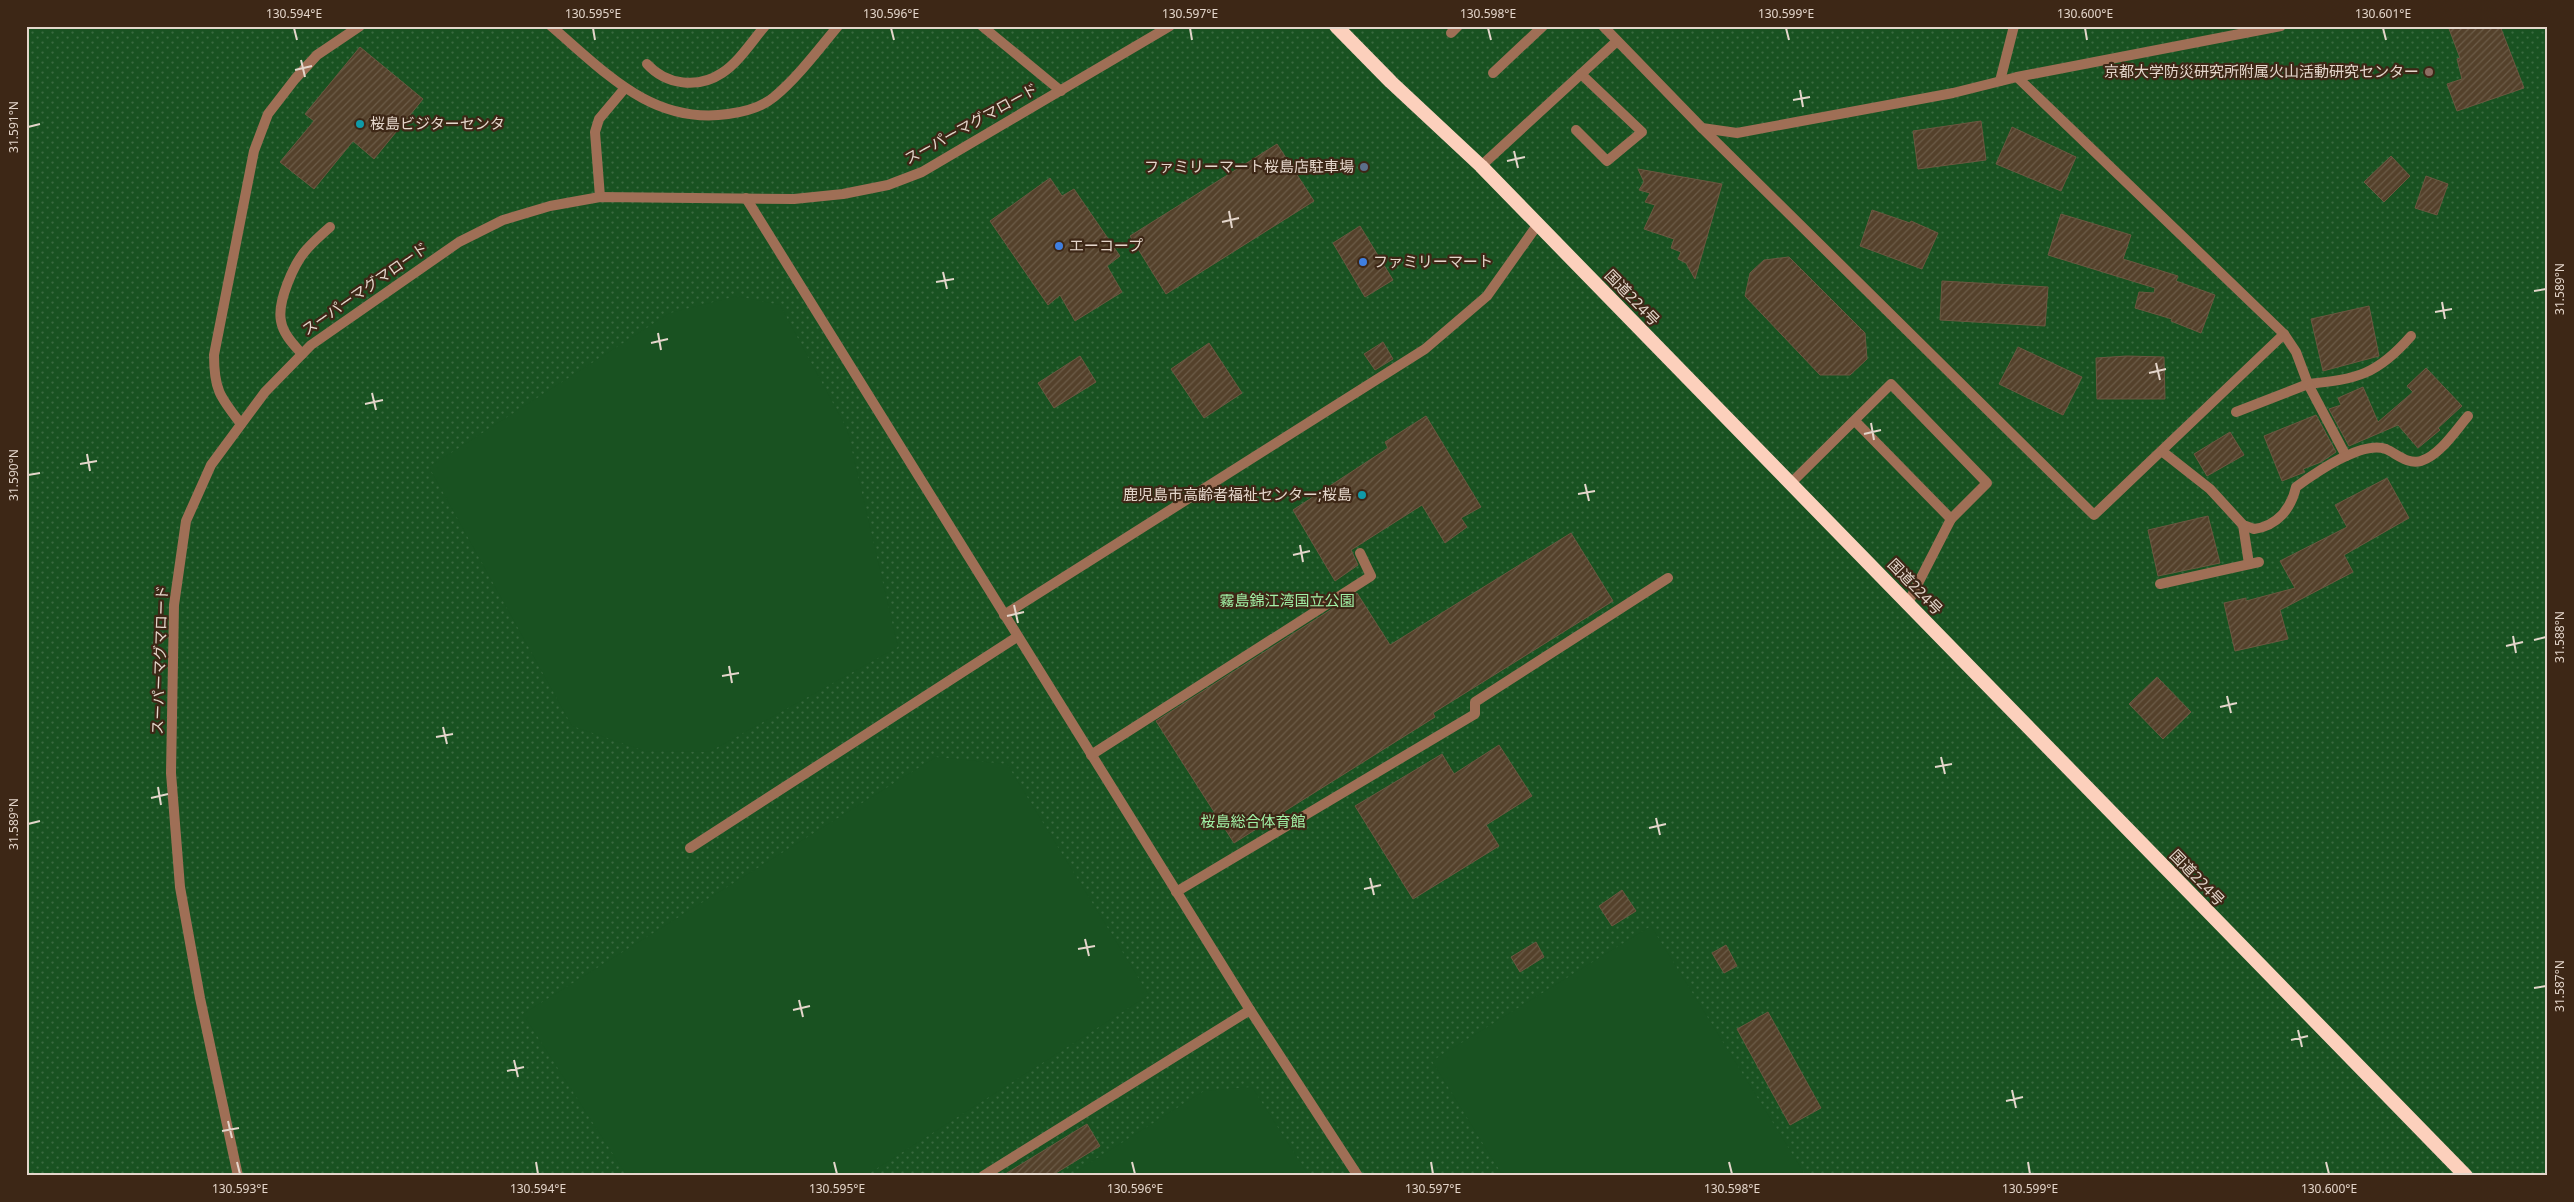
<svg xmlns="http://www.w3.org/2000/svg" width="2574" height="1202" font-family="'Noto Sans','Noto Sans JP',sans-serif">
<defs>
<pattern id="park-dots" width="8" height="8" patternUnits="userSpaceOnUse" patternTransform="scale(1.25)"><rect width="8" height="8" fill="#195221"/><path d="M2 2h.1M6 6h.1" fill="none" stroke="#3a6a40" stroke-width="1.8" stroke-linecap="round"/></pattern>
<pattern id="building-hatch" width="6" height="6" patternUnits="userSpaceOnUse" patternTransform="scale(1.25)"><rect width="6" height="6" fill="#54412b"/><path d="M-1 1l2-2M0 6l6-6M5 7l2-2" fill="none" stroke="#6c5c48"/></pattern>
</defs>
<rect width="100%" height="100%" fill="#3d2716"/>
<rect fill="url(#park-dots)" x="26" y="26" width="2522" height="1150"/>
<g fill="#195221">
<path d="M 737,296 L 780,305 L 847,429 L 898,647 L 709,752 L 645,751 L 572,726 L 429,467 L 670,313 Z"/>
<path d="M 936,757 L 1007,764 L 1149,995 L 865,1176 L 627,1176 L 523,1014 Z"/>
<path d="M 1651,926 L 1806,1176 L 1503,1176 L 1432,1061 Z"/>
<path d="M 1252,1087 L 1309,1176 L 1069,1176 L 1204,1091 Z"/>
</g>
<g fill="url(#building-hatch)" stroke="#6b5740">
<path d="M 2448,26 L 2500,26 L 2524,88 L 2457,111 L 2447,84 L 2462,79 L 2457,59 L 2460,58 Z"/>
<path d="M 360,47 L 423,99 L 374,159 L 353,141 L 314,189 L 280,162 L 314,121 L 305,114 Z"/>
<path d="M 1981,121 L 1986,160 L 1918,169 L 1913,131 Z"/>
<path d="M 2012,127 L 2076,157 L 2061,191 L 1996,164 Z"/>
<path d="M 1277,144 L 1314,201 L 1166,294 L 1130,236 Z"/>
<path d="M 2391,156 L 2410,176 L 2384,202 L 2364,182 Z"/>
<path d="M 1638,169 L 1722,184 L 1695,279 L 1686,263 L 1678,259 L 1681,252 L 1671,248 L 1674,239 L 1644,229 L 1655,205 L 1645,202 L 1650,193 L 1639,190 L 1644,182 Z"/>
<path d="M 2426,176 L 2448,184 L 2437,215 L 2415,208 Z"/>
<path d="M 1050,178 L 1062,196 L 1074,189 L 1120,256 L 1107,266 L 1122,292 L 1075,321 L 1060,295 L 1048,305 L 990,221 Z"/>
<path d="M 1872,210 L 1910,223 L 1911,221 L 1938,233 L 1922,269 L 1860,246 Z"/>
<path d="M 2061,214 L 2131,235 L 2123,259 L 2178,276 L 2176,281 L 2215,295 L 2201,333 L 2171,321 L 2172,319 L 2135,308 L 2139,292 L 2154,293 L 2155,288 L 2048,255 Z"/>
<path d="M 1360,226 L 1393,280 L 1365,297 L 1333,243 Z"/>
<path d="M 1789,257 L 1865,333 L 1867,359 L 1850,375 L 1820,375 L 1745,296 L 1750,273 L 1764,260 Z"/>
<path d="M 1942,281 L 2048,287 L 2045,326 L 1940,320 Z"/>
<path d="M 2369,306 L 2379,356 L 2323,371 L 2311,319 Z"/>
<path d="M 1383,342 L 1393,359 L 1375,370 L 1364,354 Z"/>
<path d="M 1209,343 L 1242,393 L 1204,418 L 1171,369 Z"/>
<path d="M 2018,347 L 2082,377 L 2063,415 L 1999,384 Z"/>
<path d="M 1080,356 L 1096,382 L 1054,408 L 1038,383 Z"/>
<path d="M 2127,356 L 2164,357 L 2165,399 L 2097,399 L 2096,358 Z"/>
<path d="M 2426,368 L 2462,406 L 2438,428 L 2440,430 L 2418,448 L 2398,425 L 2349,446 L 2329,409 L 2341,405 L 2338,398 L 2363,387 L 2378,422 L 2413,392 L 2407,386 Z"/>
<path d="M 2316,415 L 2336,452 L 2321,462 L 2303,469 L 2305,472 L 2282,481 L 2264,436 Z"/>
<path d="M 1426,416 L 1481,507 L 1461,518 L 1467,527 L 1445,543 L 1422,505 L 1351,550 L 1358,565 L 1335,581 L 1293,510 L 1388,448 L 1385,442 Z"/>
<path d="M 2230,432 L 2244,455 L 2207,476 L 2194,454 Z"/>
<path d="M 2387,478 L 2409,518 L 2344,555 L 2353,572 L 2280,610 L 2288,639 L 2235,651 L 2224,603 L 2246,598 L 2246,601 L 2295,588 L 2280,561 L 2347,527 L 2335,505 Z"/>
<path d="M 2208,516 L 2220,563 L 2158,576 L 2148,530 Z"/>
<path d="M 1571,533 L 1613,601 L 1433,713 L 1435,717 L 1234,843 L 1156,721 L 1357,593 L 1390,645 Z"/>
<path d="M 2157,677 L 2191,712 L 2163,739 L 2129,704 Z"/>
<path d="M 1499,745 L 1532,796 L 1486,825 L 1499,846 L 1413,899 L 1355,806 L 1442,754 L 1454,774 Z"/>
<path d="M 1622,890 L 1636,911 L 1612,926 L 1599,906 Z"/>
<path d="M 1536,942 L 1544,957 L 1520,972 L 1511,957 Z"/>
<path d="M 1726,945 L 1737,966 L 1724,973 L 1712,953 Z"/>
<path d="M 1768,1012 L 1821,1108 L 1790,1125 L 1737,1029 Z"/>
<path d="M 1087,1124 L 1100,1146 L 1051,1176 L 1002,1176 Z"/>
</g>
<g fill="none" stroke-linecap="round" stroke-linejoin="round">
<g stroke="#9f6f56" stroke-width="10">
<path d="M 551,26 C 605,72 652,125 728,114 C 743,112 762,107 774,97 C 798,77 818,50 838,26"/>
<path d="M 982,26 L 1061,91"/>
<path d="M 1451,33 L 1458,26"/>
<path d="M 647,64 C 666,85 698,89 722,73 C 739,62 752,41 765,26"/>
<path d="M 1493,73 L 1543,26"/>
<path d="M 2000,81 L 2014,26"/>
<path d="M 1576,130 L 1607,161 L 1642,132 L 1581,74"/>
<path d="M 1481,166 L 1617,41"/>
<path d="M 600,197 L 595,132 L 599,119 L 625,88"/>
<path d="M 746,198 L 1250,1010 L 1358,1176"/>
<path d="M 302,354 C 294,345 283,334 281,321 C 277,302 294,263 307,249 C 314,241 322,234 330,227"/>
<path d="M 241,424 C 220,397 214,390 214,355 L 254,151 L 268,114 L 295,79 L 317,55 L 360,26"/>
<path d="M 1791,483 L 1891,384 L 1987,483 L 1951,519 L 1855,421"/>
<path d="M 1908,603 L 1951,519"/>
<path d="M 1004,615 L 1425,349 L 1487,296 L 1538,224"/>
<path d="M 1091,755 L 1371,576 L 1360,553"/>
<path d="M 690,848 L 1017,637"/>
<path d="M 1176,892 L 1475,714 L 1475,702 L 1668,578"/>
<path d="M 983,1176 L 1250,1010"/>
</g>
<g stroke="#9f6f56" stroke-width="10">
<path d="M 1603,26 L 1702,128 L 1737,133 L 1953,93 L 2017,77 L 2281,26"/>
<path d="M 1702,128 L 2094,515 L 2284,334 L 2017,77"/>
<path d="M 2284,334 L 2296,352 L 2308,384 C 2357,379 2377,375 2411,336"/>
<path d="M 2236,412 L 2308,384 L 2346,456"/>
<path d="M 2163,452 L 2210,489 L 2243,525 L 2254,529 C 2277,526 2291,509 2296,487 C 2315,473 2362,440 2386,449 C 2397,454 2408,465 2421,461 C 2440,455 2456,430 2468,416"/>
<path d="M 2243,525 L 2249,564"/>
<path d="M 2160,584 L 2259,562"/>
</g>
<path stroke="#9f6f56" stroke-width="10" d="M 238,1176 L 200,998 L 180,887 L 171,773 L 174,605 L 186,521 L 211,465 L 265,392 L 311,345 L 459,242 L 503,220 L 550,206 L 600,197 L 794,199 L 843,194 L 888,185 L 922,172 L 1170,26"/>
<path stroke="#fcd0bc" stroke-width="14" d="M 1336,26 L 1391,82 L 1481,166 L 2466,1176"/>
</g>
<path fill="none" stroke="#e4d6cb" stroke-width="2" d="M 294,28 L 297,40M 593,28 L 595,40M 891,28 L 894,40M 1190,28 L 1192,40M 1488,28 L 1491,40M 1786,28 L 1789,40M 2085,28 L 2087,40M 2383,28 L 2386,40M 301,60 L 305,77M 295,70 L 312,66M 1800,90 L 1803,107M 1793,100 L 1810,97M 28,127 L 40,124M 1514,151 L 1518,168M 1507,161 L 1525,157M 1229,211 L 1232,228M 1222,222 L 1239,218M 943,272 L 947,289M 936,282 L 954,279M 2534,291 L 2546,289M 2442,302 L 2445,319M 2435,312 L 2452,309M 658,333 L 661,350M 651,343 L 668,339M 2156,363 L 2160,380M 2149,373 L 2166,369M 372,393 L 376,410M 365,404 L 383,400M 1871,423 L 1874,440M 1864,434 L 1881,430M 87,454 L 90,471M 80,464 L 97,461M 28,475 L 40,473M 1585,484 L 1589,501M 1578,494 L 1595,491M 1300,545 L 1303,562M 1293,555 L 1310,551M 1014,605 L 1018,623M 1007,616 L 1024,612M 2513,636 L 2516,653M 2534,640 L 2546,637M 2506,646 L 2523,642M 729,666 L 732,683M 722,676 L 739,673M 2227,696 L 2231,713M 2220,707 L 2237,703M 443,727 L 447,744M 436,737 L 453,734M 1941,757 L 1945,774M 1935,767 L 1952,764M 158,787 L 161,805M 151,798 L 168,794M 1656,818 L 1660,835M 28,824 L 40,821M 1649,828 L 1666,824M 1370,878 L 1374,895M 1364,889 L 1381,885M 1085,939 L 1089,956M 1078,949 L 1095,946M 2534,988 L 2546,986M 799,1000 L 803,1017M 793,1010 L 810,1006M 2298,1030 L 2302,1047M 2291,1040 L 2308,1036M 514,1060 L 518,1077M 507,1071 L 524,1067M 2012,1090 L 2016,1108M 2006,1101 L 2023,1097M 228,1121 L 232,1138M 222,1131 L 239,1128M 237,1162 L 240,1174M 536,1162 L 538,1174M 834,1162 L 837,1174M 1132,1162 L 1135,1174M 1431,1162 L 1433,1174M 1729,1162 L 1732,1174M 2028,1162 L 2030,1174M 2326,1162 L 2329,1174"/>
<circle fill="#8d6e63" stroke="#3d2716" stroke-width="2" cx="2429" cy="72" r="5"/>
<g fill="#0f9aa8" stroke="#3d2716" stroke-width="2">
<circle cx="360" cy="124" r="5"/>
<circle cx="1362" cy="495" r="5"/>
</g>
<circle fill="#5c6f8a" stroke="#3d2716" stroke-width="2" cx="1364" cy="167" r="5"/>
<g fill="#3f7fe0" stroke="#3d2716" stroke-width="2">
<circle cx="1059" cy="246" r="5"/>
<circle cx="1363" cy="262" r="5"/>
</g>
<g text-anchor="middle" stroke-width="4.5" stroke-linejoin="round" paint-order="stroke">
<g font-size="15" fill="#e4d6cb" stroke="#3d2716" text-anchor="end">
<text x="2419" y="77">京都大学防災研究所附属火山活動研究センター</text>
<text x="370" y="129" text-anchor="start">桜島ビジターセンタ</text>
<text x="1354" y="172">ファミリーマート桜島店駐車場</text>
<text x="1069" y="251" text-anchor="start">エーコープ</text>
<text x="1373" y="267" text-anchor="start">ファミリーマート</text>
<text x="1352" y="500">鹿児島市高齢者福祉センター;桜島</text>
</g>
<g font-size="15" fill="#e4d6cb" stroke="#3d2716">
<text transform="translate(971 124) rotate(-29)" y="5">スーパーマグマロード</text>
<text transform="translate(365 289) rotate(-35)" y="5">スーパーマグマロード</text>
<text transform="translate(1632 298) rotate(46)" y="5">国道224号</text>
<text transform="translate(1915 587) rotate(46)" y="5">国道224号</text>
<text transform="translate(160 660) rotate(-88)" y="5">スーパーマグマロード</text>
<text transform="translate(2197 878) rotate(46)" y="5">国道224号</text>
</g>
<g font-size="15" fill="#a0f0a5" stroke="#3d2716">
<text x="1287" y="606">霧島錦江湾国立公園</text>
<text x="1253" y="827">桜島総合体育館</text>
</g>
</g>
<rect width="2574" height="1202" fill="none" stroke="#3d2716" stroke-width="55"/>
<rect x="28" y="28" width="2518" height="1146" fill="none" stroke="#e4d6cb" stroke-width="2"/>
<g font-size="12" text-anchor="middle" fill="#e4d6cb">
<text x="294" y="18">130.594°E</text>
<text x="593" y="18">130.595°E</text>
<text x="891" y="18">130.596°E</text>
<text x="1190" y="18">130.597°E</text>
<text x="1488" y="18">130.598°E</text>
<text x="1786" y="18">130.599°E</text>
<text x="2085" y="18">130.600°E</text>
<text x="2383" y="18">130.601°E</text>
<text transform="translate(14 127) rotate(-90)" y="4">31.591°N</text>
<text transform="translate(2560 289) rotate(-90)" y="4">31.589°N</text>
<text transform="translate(14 475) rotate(-90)" y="4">31.590°N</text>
<text transform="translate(2560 637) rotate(-90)" y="4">31.588°N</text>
<text transform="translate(14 824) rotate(-90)" y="4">31.589°N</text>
<text transform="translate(2560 986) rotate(-90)" y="4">31.587°N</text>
<text x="240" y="1193">130.593°E</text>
<text x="538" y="1193">130.594°E</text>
<text x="837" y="1193">130.595°E</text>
<text x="1135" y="1193">130.596°E</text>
<text x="1433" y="1193">130.597°E</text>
<text x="1732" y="1193">130.598°E</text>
<text x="2030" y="1193">130.599°E</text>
<text x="2329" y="1193">130.600°E</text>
</g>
</svg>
